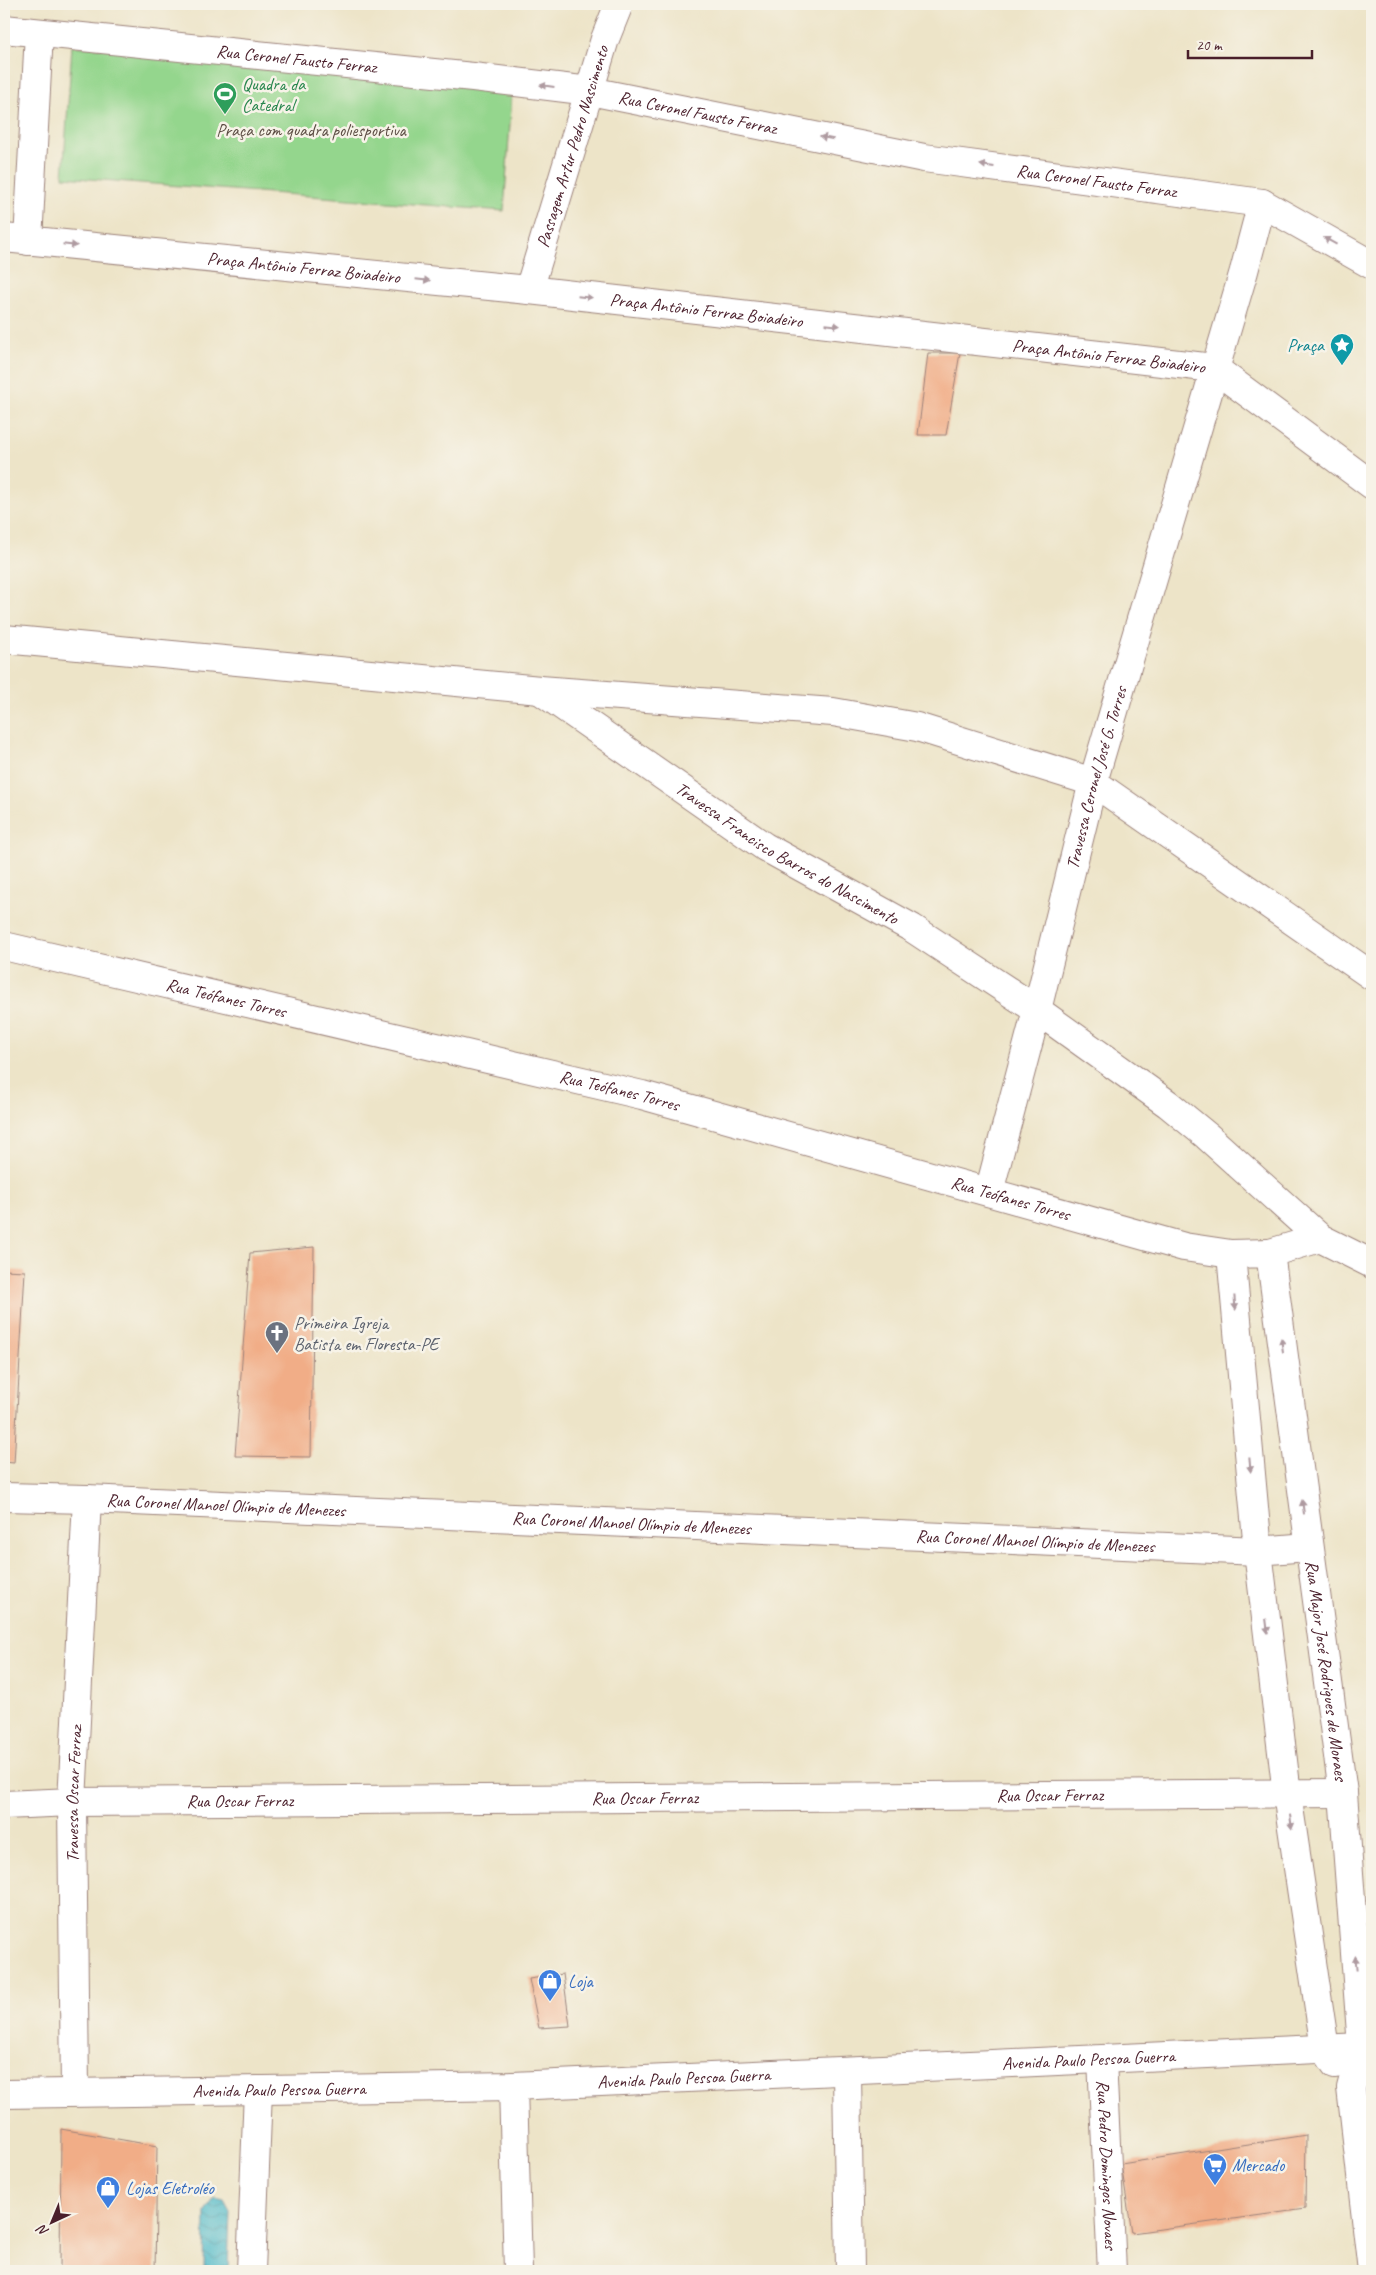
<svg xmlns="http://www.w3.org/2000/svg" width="1376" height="2275" font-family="Caveat,sans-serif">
<defs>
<pattern id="water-waves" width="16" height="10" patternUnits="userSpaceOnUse" patternTransform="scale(1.25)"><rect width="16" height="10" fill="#4db9c8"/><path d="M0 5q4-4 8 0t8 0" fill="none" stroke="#4296a3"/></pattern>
</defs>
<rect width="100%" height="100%" fill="#f7f3e8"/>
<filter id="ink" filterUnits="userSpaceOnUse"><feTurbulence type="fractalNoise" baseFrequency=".02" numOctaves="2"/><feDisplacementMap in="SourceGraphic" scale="10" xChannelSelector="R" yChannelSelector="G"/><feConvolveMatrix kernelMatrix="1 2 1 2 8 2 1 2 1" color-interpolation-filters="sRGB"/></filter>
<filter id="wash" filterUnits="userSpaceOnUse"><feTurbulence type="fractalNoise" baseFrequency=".0096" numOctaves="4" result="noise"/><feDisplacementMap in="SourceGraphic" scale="20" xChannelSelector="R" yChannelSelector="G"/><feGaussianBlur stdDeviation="1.12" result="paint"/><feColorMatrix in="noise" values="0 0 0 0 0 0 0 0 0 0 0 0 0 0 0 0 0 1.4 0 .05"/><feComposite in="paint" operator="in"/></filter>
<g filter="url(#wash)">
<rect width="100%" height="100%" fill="#ede4c8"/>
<path fill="#94d68d" stroke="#6f7a5c" d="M 72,46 L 513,80 L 504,211 L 63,177 Z"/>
<path fill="url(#water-waves)" stroke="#4c6c7a" d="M 215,2198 L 224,2200 L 230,2211 L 228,2271 L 204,2271 L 205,2211 Z"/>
<g id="blocks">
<g fill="#f1ad87">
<path d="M 928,353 L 960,353 L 946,435 L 918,435 Z"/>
<path d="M 314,1247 L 311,1457 L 235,1456 L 250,1253 Z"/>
<path d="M 4,1270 L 25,1271 L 14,1463 L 4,1462 Z"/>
<path d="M 563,1974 L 570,2026 L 539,2028 L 529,1979 Z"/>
<path d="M 61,2129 L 157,2146 L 155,2271 L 60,2271 Z"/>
<path d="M 1306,2135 L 1305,2209 L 1132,2233 L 1121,2164 Z"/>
</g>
</g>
</g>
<g filter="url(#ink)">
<use href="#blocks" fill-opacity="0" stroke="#9c827a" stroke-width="1"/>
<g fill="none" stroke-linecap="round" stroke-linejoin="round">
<g stroke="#9c827a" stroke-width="30">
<g id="minor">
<path id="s1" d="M 4,29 L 473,77 L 590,91 L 924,158 L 1262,203 L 1372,265"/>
<path id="s2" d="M 4,238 L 529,290 L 1214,368 L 1372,485"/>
<path d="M 28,241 L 39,33"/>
<path d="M 4,639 L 540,690 L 833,712 L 917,727 L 1093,782 L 1372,976"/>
<path id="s3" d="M 541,691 L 765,847 L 912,928 L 1037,1010 L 1168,1104 L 1207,1136 L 1320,1238 L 1372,1264"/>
<path id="s4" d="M 989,1192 L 1037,1010 L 1093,782 L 1244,271 L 1262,203"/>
<path d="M 1270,1253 L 1320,1238"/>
<path id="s5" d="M 4,1497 L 87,1499 L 1258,1551 L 1308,1547"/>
<path id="s6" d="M 4,1805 L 72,1802 L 1343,1793"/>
<path id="s7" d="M 1102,2060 L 1112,2271"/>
<path d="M 847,2072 L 850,2271"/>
<path d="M 513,2086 L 518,2271"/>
<path id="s8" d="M 75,2092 L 72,1802 L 87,1499"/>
<path d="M 251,2271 L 258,2090"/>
</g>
</g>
<g stroke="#9c827a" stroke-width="30">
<g id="tertiary">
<path id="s9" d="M 529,290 L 605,39 L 619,4"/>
<path id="s10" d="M 4,946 L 642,1095 L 1184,1247 L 1231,1254 L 1270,1253 L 1343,1793 L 1362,2047 L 1351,2088 L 1372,2271"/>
<path d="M 1231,1254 L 1258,1551 L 1287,1794 L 1325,2049 L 1335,2064"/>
<path id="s11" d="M 4,2094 L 513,2086 L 1362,2047"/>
</g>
</g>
<use href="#minor" stroke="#fff" stroke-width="28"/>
<use href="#tertiary" stroke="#fff" stroke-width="28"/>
</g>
<defs><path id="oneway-solid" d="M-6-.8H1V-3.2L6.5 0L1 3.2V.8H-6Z" transform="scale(1.25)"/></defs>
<g fill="#ae9aa0">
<use href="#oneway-solid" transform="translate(547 86) rotate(-173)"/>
<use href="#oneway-solid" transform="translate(827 138) rotate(-169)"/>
<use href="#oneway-solid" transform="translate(987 166) rotate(-172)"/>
<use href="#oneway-solid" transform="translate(1330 241) rotate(-151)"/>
<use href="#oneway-solid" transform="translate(70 245) rotate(6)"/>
<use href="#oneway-solid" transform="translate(423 280) rotate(6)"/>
<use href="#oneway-solid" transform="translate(585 297) rotate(6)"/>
<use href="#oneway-solid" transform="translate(833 325) rotate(6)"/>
<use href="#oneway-solid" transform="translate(1235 1303) rotate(85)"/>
<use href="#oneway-solid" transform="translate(1282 1345) rotate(-98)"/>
<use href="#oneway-solid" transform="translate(1250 1465) rotate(85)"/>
<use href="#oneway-solid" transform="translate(1303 1507) rotate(-98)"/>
<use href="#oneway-solid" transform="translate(1267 1626) rotate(83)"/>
<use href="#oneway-solid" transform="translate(1291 1822) rotate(82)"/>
<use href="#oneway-solid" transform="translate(1356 1963) rotate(-95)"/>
</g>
</g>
<defs>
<g id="stadium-pin" transform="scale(1.25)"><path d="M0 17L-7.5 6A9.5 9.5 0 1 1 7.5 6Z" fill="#2e9e5b" stroke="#f7f3e8"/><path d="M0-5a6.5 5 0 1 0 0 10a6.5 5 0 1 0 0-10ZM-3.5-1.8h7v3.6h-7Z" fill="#fff"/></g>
<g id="sight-pin" transform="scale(1.25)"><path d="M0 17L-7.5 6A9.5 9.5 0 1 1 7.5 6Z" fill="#0f9aa8" stroke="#f7f3e8"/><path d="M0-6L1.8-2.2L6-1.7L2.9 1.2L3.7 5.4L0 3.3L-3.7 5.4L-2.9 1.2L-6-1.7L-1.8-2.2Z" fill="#fff"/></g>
<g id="church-pin" transform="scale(1.25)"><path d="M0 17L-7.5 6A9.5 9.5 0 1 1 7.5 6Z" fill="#6b7280" stroke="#f7f3e8"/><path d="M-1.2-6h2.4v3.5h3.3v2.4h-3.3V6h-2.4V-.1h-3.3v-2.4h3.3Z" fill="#fff"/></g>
<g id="shop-pin" transform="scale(1.25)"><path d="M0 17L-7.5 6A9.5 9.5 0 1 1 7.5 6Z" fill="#3f7fe0" stroke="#f7f3e8"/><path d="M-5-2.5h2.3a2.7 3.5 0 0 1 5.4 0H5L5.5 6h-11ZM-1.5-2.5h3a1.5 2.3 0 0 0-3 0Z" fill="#fff"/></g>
<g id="supermarket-pin" transform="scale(1.25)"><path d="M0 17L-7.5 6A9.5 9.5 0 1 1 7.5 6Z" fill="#3f7fe0" stroke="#f7f3e8"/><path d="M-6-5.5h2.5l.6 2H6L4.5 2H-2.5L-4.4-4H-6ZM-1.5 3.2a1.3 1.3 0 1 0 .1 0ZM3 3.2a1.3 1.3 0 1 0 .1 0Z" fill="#fff"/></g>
</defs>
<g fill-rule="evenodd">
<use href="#stadium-pin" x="225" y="94"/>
<use href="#sight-pin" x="1342" y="345"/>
<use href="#church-pin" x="277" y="1333"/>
<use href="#shop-pin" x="550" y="1981"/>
<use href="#supermarket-pin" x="1215" y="2165"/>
<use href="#shop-pin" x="108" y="2188"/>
</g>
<g text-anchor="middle" stroke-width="5" stroke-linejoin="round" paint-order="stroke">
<g font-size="18" fill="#4a1f2b" stroke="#f7f3e8">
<text dy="6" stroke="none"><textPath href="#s1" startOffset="294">Rua Ceronel Fausto Ferraz</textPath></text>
<text dy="6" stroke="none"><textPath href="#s1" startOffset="699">Rua Ceronel Fausto Ferraz</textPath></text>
<text dy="6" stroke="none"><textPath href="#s9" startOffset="150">Passagem Artur Pedro Nascimento</textPath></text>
<text dy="6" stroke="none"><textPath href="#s1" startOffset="1104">Rua Ceronel Fausto Ferraz</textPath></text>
<text dy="6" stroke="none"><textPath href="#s2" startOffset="301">Praça Antônio Ferraz Boiadeiro</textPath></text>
<text dy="6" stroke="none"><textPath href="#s2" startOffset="706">Praça Antônio Ferraz Boiadeiro</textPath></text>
<text dy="6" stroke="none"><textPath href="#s2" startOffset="1111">Praça Antônio Ferraz Boiadeiro</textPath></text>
<text dy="6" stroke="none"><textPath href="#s4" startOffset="428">Travessa Ceronel José G. Torres</textPath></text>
<text dy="6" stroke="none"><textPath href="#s3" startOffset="295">Travessa Francisco Barros do Nascimento</textPath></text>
<text dy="6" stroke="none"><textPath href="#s10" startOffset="228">Rua Teófanes Torres</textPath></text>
<text dy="6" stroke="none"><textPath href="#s10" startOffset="632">Rua Teófanes Torres</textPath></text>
<text dy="6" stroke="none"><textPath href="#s10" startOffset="1038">Rua Teófanes Torres</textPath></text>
<text dy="6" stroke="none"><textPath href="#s5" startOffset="222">Rua Coronel Manoel Olímpio de Menezes</textPath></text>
<text dy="6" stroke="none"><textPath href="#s5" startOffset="628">Rua Coronel Manoel Olímpio de Menezes</textPath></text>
<text dy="6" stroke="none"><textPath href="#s5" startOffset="1032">Rua Coronel Manoel Olímpio de Menezes</textPath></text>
<text dy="6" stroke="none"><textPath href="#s10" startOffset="1726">Rua Major José Rodrigues de Moraes</textPath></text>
<text dy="6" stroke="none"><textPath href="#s8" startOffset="298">Travessa Oscar Ferraz</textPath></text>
<text dy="6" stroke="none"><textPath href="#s6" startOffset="1046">Rua Oscar Ferraz</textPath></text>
<text dy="6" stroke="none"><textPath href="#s6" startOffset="641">Rua Oscar Ferraz</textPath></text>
<text dy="6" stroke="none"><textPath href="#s6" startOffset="236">Rua Oscar Ferraz</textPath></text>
<text dy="6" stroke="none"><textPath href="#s11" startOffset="1085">Avenida Paulo Pessoa Guerra</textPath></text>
<text dy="6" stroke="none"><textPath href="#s11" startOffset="680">Avenida Paulo Pessoa Guerra</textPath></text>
<text dy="6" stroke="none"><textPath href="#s11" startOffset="275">Avenida Paulo Pessoa Guerra</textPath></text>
<text dy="6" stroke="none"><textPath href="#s7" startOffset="105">Rua Pedro Domingos Novaes</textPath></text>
</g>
<g font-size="18" fill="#27864d" stroke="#f7f3e8" text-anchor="start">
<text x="242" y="90">Quadra da<tspan x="242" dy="21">Catedral</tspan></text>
</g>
<g font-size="18" fill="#5c4d44" stroke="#f7f3e8">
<text x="311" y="136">Praça com quadra poliesportiva</text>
</g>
<g font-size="18" fill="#0d838f" stroke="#f7f3e8" text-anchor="end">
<text x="1324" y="351">Praça</text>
</g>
<g font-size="18" fill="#5b616d" stroke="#f7f3e8" text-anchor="start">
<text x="294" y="1329">Primeira Igreja<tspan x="294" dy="21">Batista em Floresta-PE</tspan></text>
</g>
<g font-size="18" fill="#366cbe" stroke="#f7f3e8" text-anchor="start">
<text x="568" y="1987">Loja</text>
<text x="1232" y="2171">Mercado</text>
<text x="126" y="2194">Lojas Eletroléo</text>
</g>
</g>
<rect width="1376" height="2275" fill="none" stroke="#f7f3e8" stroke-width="20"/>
<g transform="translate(52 2222) rotate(224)" stroke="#f7f3e8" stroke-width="4" paint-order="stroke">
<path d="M0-4L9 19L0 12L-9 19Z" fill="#4a1f2b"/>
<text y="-8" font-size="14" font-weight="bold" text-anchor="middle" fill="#4a1f2b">N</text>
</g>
<path d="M1188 50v8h124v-8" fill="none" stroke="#4a1f2b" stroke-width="2.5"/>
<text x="1196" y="50" font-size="15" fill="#4a1f2b" stroke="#f7f3e8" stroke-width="4" paint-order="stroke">20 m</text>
</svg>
